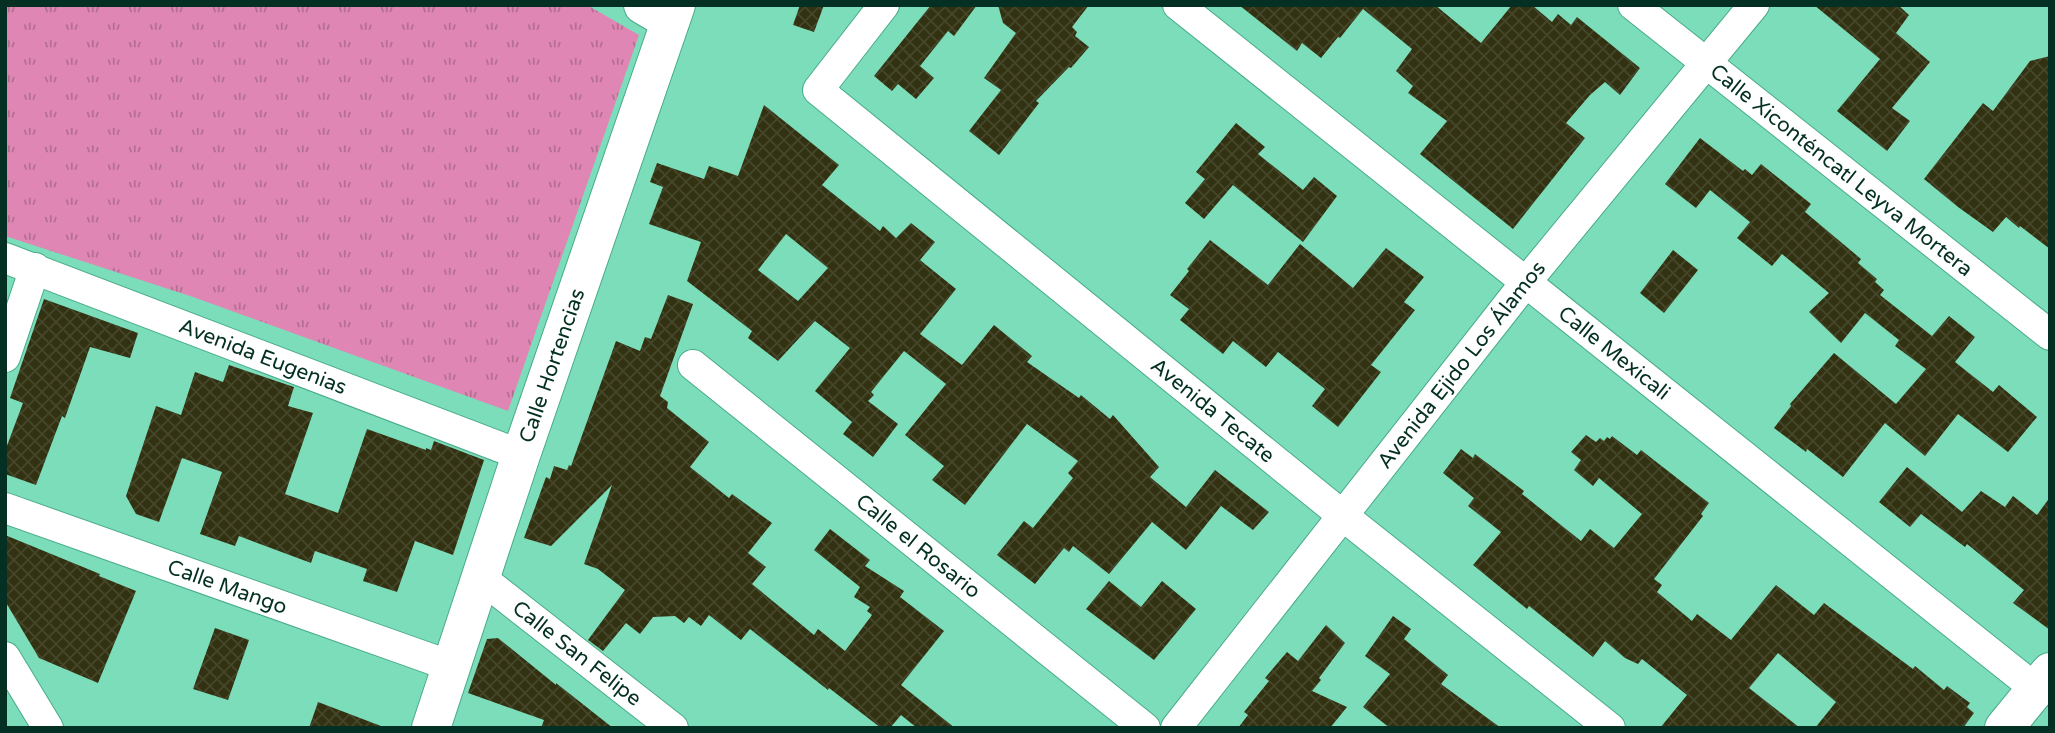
<svg xmlns="http://www.w3.org/2000/svg" width="2055" height="733" font-family="'Varela Round',sans-serif">
<defs>
<pattern id="grass-tufts" width="24" height="20" patternUnits="userSpaceOnUse" patternTransform="scale(1.75)"><rect width="24" height="20" fill="#df86b4"/><path d="M3 7l-1-3M5 7V3M7 7l1-3M15 17l-1-3M17 17v-4M19 17l1-3" fill="none" stroke="#b36e92"/></pattern>
<pattern id="building-cross-hatch" width="8" height="8" patternUnits="userSpaceOnUse" patternTransform="scale(1.75)"><rect width="8" height="8" fill="#323111"/><path d="M0 0l8 8M0 8l8-8" fill="none" stroke="#45472b"/></pattern>
</defs>
<rect width="100%" height="100%" fill="#7cddba"/>
<path fill="url(#grass-tufts)" d="M 5,5 L 587,5 L 639,35 L 508,411 L 193,297 L 5,236 Z"/>
<g fill="url(#building-cross-hatch)" fill-rule="evenodd">
<path d="M 800,5 L 824,5 L 814,32 L 793,25 Z"/>
<path d="M 931,5 L 977,5 L 954,36 L 948,31 L 920,66 L 934,78 L 916,99 L 898,84 L 892,91 L 874,76 Z"/>
<path d="M 998,5 L 1089,5 L 1072,27 L 1077,32 L 1075,36 L 1089,47 L 1071,68 L 1069,67 L 1036,101 L 1039,103 L 999,155 L 969,131 L 1001,90 L 984,78 L 1016,33 L 1003,23 Z"/>
<path d="M 1239,5 L 1435,5 L 1481,43 L 1512,5 L 1532,5 L 1552,22 L 1558,14 L 1571,25 L 1577,17 L 1640,68 L 1620,95 L 1605,82 L 1590,95 L 1566,123 L 1585,138 L 1513,229 L 1420,154 L 1447,121 L 1408,93 L 1413,86 L 1396,71 L 1412,49 L 1363,9 L 1340,38 L 1338,37 L 1321,58 L 1302,43 L 1297,51 Z"/>
<path d="M 1814,5 L 1898,5 L 1909,15 L 1896,33 L 1930,62 L 1892,108 L 1910,121 L 1887,151 L 1837,111 L 1880,59 Z"/>
<path d="M 2050,56 L 2050,249 L 2020,226 L 2019,228 L 2006,217 L 1993,232 L 1958,207 L 1924,179 L 1983,103 L 1993,111 L 2030,61 Z"/>
<path d="M 764,105 L 839,165 L 822,185 L 880,231 L 883,226 L 896,238 L 911,223 L 935,242 L 920,260 L 956,289 L 920,334 L 962,365 L 994,325 L 1032,356 L 1027,362 L 1079,398 L 1081,395 L 1110,419 L 1113,415 L 1159,467 L 1150,477 L 1186,507 L 1215,470 L 1269,512 L 1253,530 L 1221,506 L 1186,550 L 1152,522 L 1109,574 L 1073,546 L 1069,552 L 1064,548 L 1035,584 L 997,555 L 1024,521 L 1033,528 L 1073,478 L 1068,473 L 1078,461 L 1027,424 L 965,505 L 932,480 L 944,466 L 905,435 L 946,384 L 904,351 L 871,392 L 874,395 L 868,401 L 898,424 L 873,457 L 843,434 L 852,422 L 815,391 L 850,348 L 815,321 L 778,361 L 748,338 L 752,331 L 687,281 L 701,242 L 649,224 L 663,187 L 650,182 L 657,163 L 704,179 L 709,166 L 738,176 ZM 786,234 L 828,268 L 798,301 L 758,270 Z"/>
<path d="M 1236,123 L 1265,147 L 1258,154 L 1303,190 L 1314,177 L 1337,196 L 1303,242 L 1233,185 L 1204,219 L 1185,203 L 1205,179 L 1196,172 Z"/>
<path d="M 1700,138 L 1743,171 L 1745,169 L 1752,175 L 1761,164 L 1811,204 L 1805,212 L 1861,259 L 1858,263 L 1877,279 L 1875,282 L 1884,290 L 1880,295 L 1932,336 L 1949,316 L 1975,337 L 1955,362 L 1993,392 L 1999,385 L 2037,417 L 2008,452 L 1958,414 L 1925,456 L 1885,423 L 1843,477 L 1807,449 L 1806,452 L 1774,428 L 1791,406 L 1790,404 L 1834,353 L 1896,404 L 1926,369 L 1895,346 L 1899,340 L 1865,313 L 1841,343 L 1809,312 L 1829,293 L 1782,254 L 1772,266 L 1737,238 L 1750,222 L 1710,190 L 1696,208 L 1665,184 Z"/>
<path d="M 1210,240 L 1268,285 L 1300,244 L 1353,288 L 1386,248 L 1424,277 L 1404,302 L 1415,310 L 1371,365 L 1381,372 L 1338,427 L 1312,406 L 1325,389 L 1278,352 L 1266,367 L 1233,341 L 1223,354 L 1180,320 L 1189,309 L 1170,295 L 1189,271 L 1187,269 Z"/>
<path d="M 1673,250 L 1698,270 L 1664,313 L 1640,293 Z"/>
<path d="M 668,295 L 693,304 L 660,396 L 668,402 L 667,408 L 709,442 L 690,467 L 729,498 L 732,494 L 772,523 L 748,553 L 766,567 L 752,584 L 814,635 L 818,629 L 845,651 L 872,615 L 867,611 L 870,607 L 854,597 L 860,587 L 814,550 L 830,529 L 870,560 L 865,566 L 904,591 L 900,597 L 944,631 L 901,685 L 955,728 L 917,728 L 901,715 L 890,728 L 881,728 L 829,688 L 828,690 L 750,629 L 741,640 L 709,615 L 701,626 L 689,617 L 684,623 L 675,616 L 653,617 L 640,634 L 626,623 L 603,651 L 588,640 L 625,590 L 598,569 L 584,564 L 612,485 L 551,546 L 524,538 L 546,477 L 550,479 L 554,466 L 567,470 L 569,465 L 571,466 L 616,341 L 640,351 L 645,337 L 651,339 Z"/>
<path d="M 44,299 L 138,333 L 130,358 L 90,347 L 65,418 L 62,416 L 36,485 L 5,474 L 5,451 L 23,403 L 10,398 Z"/>
<path d="M 229,365 L 294,387 L 288,406 L 313,413 L 285,494 L 338,513 L 367,429 L 426,450 L 426,448 L 431,450 L 434,441 L 484,460 L 453,555 L 415,541 L 397,592 L 363,581 L 367,569 L 315,551 L 311,563 L 239,536 L 235,546 L 200,534 L 222,472 L 182,458 L 159,522 L 136,514 L 126,496 L 156,406 L 181,415 L 195,372 L 223,382 Z"/>
<path d="M 1586,435 L 1596,442 L 1600,438 L 1604,441 L 1607,437 L 1610,439 L 1612,436 L 1637,455 L 1641,450 L 1709,503 L 1701,514 L 1703,516 L 1654,579 L 1662,585 L 1657,592 L 1692,621 L 1697,614 L 1731,640 L 1776,585 L 1814,615 L 1824,603 L 1913,669 L 1915,666 L 1944,690 L 1947,686 L 1970,703 L 1967,707 L 1974,713 L 1963,728 L 1815,728 L 1836,702 L 1778,653 L 1749,688 L 1800,728 L 1660,728 L 1687,695 L 1642,659 L 1638,664 L 1625,658 L 1605,641 L 1593,657 L 1529,606 L 1527,609 L 1473,565 L 1501,532 L 1468,506 L 1474,498 L 1443,473 L 1461,449 L 1473,458 L 1475,454 L 1524,491 L 1522,494 L 1581,541 L 1590,529 L 1614,548 L 1642,514 L 1599,478 L 1593,486 L 1574,470 L 1581,460 L 1571,452 Z"/>
<path d="M 1907,467 L 1962,512 L 1981,491 L 2005,507 L 2013,496 L 2037,515 L 2050,497 L 2050,630 L 2013,603 L 2024,590 L 1967,544 L 1965,547 L 1921,514 L 1910,527 L 1879,502 Z"/>
<path d="M 5,535 L 100,574 L 99,576 L 136,591 L 98,683 L 39,658 L 5,601 Z"/>
<path d="M 1109,581 L 1141,607 L 1162,581 L 1196,609 L 1154,660 L 1086,609 Z"/>
<path d="M 1393,616 L 1411,629 L 1404,639 L 1448,675 L 1441,684 L 1501,728 L 1390,728 L 1363,707 L 1390,674 L 1365,656 Z"/>
<path d="M 1326,625 L 1345,643 L 1319,678 L 1321,680 L 1312,691 L 1347,707 L 1330,728 L 1238,728 L 1248,715 L 1244,712 L 1269,681 L 1265,678 L 1287,652 L 1298,661 Z"/>
<path d="M 215,628 L 249,640 L 228,700 L 193,689 Z"/>
<path d="M 498,638 L 556,685 L 556,683 L 613,728 L 541,728 L 544,720 L 468,693 L 487,639 Z"/>
<path d="M 318,702 L 381,726 L 380,728 L 309,728 Z"/>
</g>
<g fill="none" stroke-linecap="round" stroke-linejoin="round">
<g stroke="#48ab8a" stroke-width="32">
<g id="minor">
<path id="s1" d="M 884,5 L 818,90 L 1342,515 L 1610,728"/>
<path id="s2" d="M 1178,5 L 2036,689"/>
<path id="s3" d="M 1633,5 L 2050,335"/>
<path id="s4" d="M 5,258 L 521,455"/>
<path d="M 5,357 L 35,268"/>
<path id="s5" d="M 693,365 L 1145,728"/>
<path id="s6" d="M 5,508 L 451,666"/>
<path id="s7" d="M 481,578 L 673,728"/>
<path d="M 5,657 L 48,728"/>
<path id="s8" d="M 1176,728 L 1526,282 L 1754,5"/>
</g>
</g>
<g stroke="#48ab8a" stroke-width="40">
<g id="tertiary">
<path d="M 643,5 L 670,21"/>
<path id="s9" d="M 431,728 L 521,455 L 676,5"/>
<path d="M 2004,728 L 2050,672"/>
</g>
</g>
<use href="#minor" stroke="#fff" stroke-width="30"/>
<use href="#tertiary" stroke="#fff" stroke-width="38"/>
</g>
<g text-anchor="middle" stroke-width="7" stroke-linejoin="round" paint-order="stroke">
<g font-size="21" fill="#033023" stroke="#89eac7">
<text dy="7" stroke="none"><textPath href="#s3" startOffset="266">Calle Xiconténcatl Leyva Mortera</textPath></text>
<text dy="7" stroke="none"><textPath href="#s2" startOffset="558">Calle Mexicali</textPath></text>
<text dy="7" stroke="none"><textPath href="#s4" startOffset="276">Avenida Eugenias</textPath></text>
<text dy="7" stroke="none"><textPath href="#s8" startOffset="462">Avenida Ejido Los Álamos</textPath></text>
<text dy="7" stroke="none"><textPath href="#s9" startOffset="382">Calle Hortencias</textPath></text>
<text dy="7" stroke="none"><textPath href="#s1" startOffset="616">Avenida Tecate</textPath></text>
<text dy="7" stroke="none"><textPath href="#s5" startOffset="289">Calle el Rosario</textPath></text>
<text dy="7" stroke="none"><textPath href="#s6" startOffset="236">Calle Mango</textPath></text>
<text dy="7" stroke="none"><textPath href="#s7" startOffset="122">Calle San Felipe</textPath></text>
</g>
</g>
<rect width="2055" height="733" fill="none" stroke="#033023" stroke-width="14"/>
</svg>
